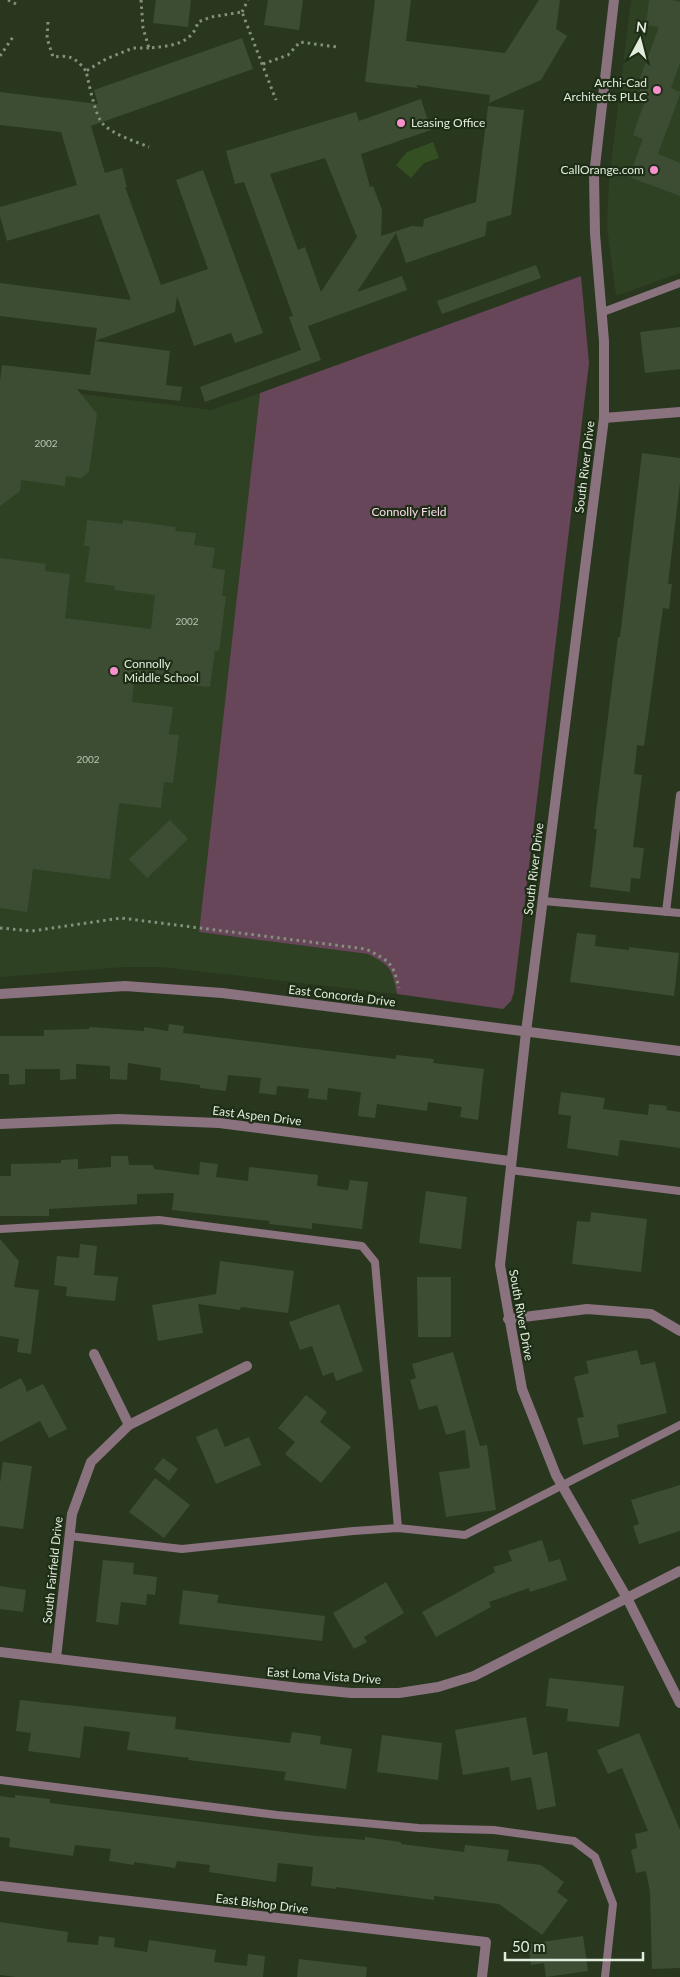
<svg xmlns="http://www.w3.org/2000/svg" width="680" height="1977" font-family="Lato,sans-serif">
<rect width="100%" height="100%" fill="#28371e"/>
<g fill="#2f4123">
<path d="M 631,0 L 680,0 L 680,273 L 616,296 L 607,226 L 609,179 Z"/>
<path d="M 0,384 L 211,410 L 260,393 L 199,932 L 368,954 L 383,962 L 392,973 L 397,994 L 161,967 L 124,967 L 0,977 Z"/>
</g>
<path fill="#674659" d="M 581,276 L 589,363 L 514,992 L 511,1001 L 503,1009 L 397,994 C 392,969 391,966 368,954 L 199,932 L 260,393 Z"/>
<path fill="#344f21" d="M 433,142 L 439,158 L 424,163 L 411,178 L 396,165 L 407,152 Z"/>
<g fill="#3d4d33" fill-rule="evenodd">
<path d="M 156,0 L 191,0 L 188,27 L 153,23 Z"/>
<path d="M 268,0 L 303,0 L 299,30 L 264,25 Z"/>
<path d="M 375,0 L 411,0 L 406,41 L 505,53 L 539,0 L 560,0 L 556,29 L 567,36 L 541,80 L 489,103 L 490,95 L 416,85 L 418,88 L 365,82 Z"/>
<path d="M 649,0 L 672,0 L 680,2 L 680,63 L 671,88 L 680,92 L 680,94 L 658,154 L 680,163 L 680,196 L 629,177 L 643,139 L 633,135 L 647,95 L 639,92 L 644,79 L 640,78 L 659,27 L 646,25 Z"/>
<path d="M 242,38 L 253,69 L 91,126 L 105,173 L 122,168 L 127,187 L 125,187 L 161,285 L 208,269 L 176,180 L 203,170 L 263,333 L 235,343 L 231,333 L 194,346 L 177,296 L 175,312 L 95,341 L 97,328 L 0,316 L 0,283 L 131,300 L 99,214 L 7,241 L 0,216 L 0,207 L 77,185 L 61,132 L 0,125 L 0,92 L 98,104 L 94,90 Z"/>
<path d="M 421,99 L 431,130 L 361,154 L 370,187 L 373,186 L 382,210 L 381,236 L 412,226 L 423,227 L 424,219 L 476,202 L 488,106 L 524,110 L 511,215 L 487,222 L 485,236 L 406,263 L 396,233 L 357,292 L 402,276 L 407,290 L 308,326 L 321,360 L 205,402 L 200,387 L 301,350 L 289,317 L 293,316 L 244,182 L 235,184 L 226,151 L 356,112 L 359,121 ZM 325,158 L 357,237 L 321,292 L 305,247 L 298,250 L 270,174 Z"/>
<path d="M 536,265 L 541,278 L 442,314 L 437,301 Z"/>
<path d="M 680,327 L 680,369 L 645,373 L 640,332 Z"/>
<path d="M 95,341 L 170,351 L 166,385 L 182,387 L 180,401 L 77,389 L 97,414 L 89,472 L 81,478 L 66,476 L 65,486 L 21,480 L 20,491 L 0,506 L 0,381 L 2,365 L 90,375 Z"/>
<path d="M 642,453 L 680,458 L 680,483 L 668,584 L 672,584 L 669,609 L 663,608 L 644,746 L 637,745 L 634,774 L 642,775 L 633,847 L 644,848 L 640,879 L 631,878 L 630,892 L 590,887 L 597,829 L 594,829 L 618,637 L 620,637 Z"/>
<path d="M 87,520 L 123,524 L 123,520 L 176,527 L 175,531 L 196,533 L 194,545 L 215,548 L 212,568 L 225,570 L 222,596 L 226,596 L 219,651 L 215,650 L 210,687 L 182,684 L 182,679 L 135,673 L 132,702 L 173,707 L 169,734 L 179,735 L 173,783 L 164,782 L 161,808 L 119,803 L 110,879 L 33,869 L 27,912 L 0,908 L 0,558 L 46,564 L 45,571 L 70,574 L 65,618 L 151,629 L 155,595 L 114,590 L 115,586 L 85,582 L 90,546 L 84,546 Z"/>
<path d="M 170,820 L 188,839 L 147,878 L 129,859 Z"/>
<path d="M 577,933 L 596,935 L 595,946 L 629,950 L 629,947 L 679,953 L 674,996 L 570,982 Z"/>
<path d="M 169,1024 L 184,1026 L 183,1033 L 396,1059 L 396,1055 L 434,1059 L 433,1063 L 484,1069 L 478,1120 L 460,1117 L 462,1107 L 428,1102 L 427,1111 L 377,1104 L 375,1118 L 358,1116 L 361,1092 L 328,1088 L 327,1100 L 308,1098 L 309,1089 L 277,1086 L 276,1095 L 259,1093 L 261,1078 L 228,1075 L 226,1091 L 200,1088 L 200,1085 L 160,1080 L 161,1068 L 128,1063 L 127,1080 L 110,1079 L 110,1066 L 76,1064 L 76,1079 L 60,1080 L 60,1069 L 25,1069 L 25,1084 L 9,1085 L 9,1074 L 0,1074 L 0,1036 L 44,1036 L 44,1030 L 89,1029 L 90,1027 L 144,1031 L 144,1027 L 168,1031 Z"/>
<path d="M 561,1092 L 605,1098 L 603,1109 L 648,1115 L 649,1104 L 667,1106 L 666,1110 L 680,1112 L 680,1148 L 620,1140 L 618,1156 L 567,1148 L 571,1116 L 558,1114 Z"/>
<path d="M 111,1156 L 128,1156 L 129,1165 L 153,1165 L 154,1169 L 199,1175 L 200,1162 L 218,1164 L 216,1177 L 248,1181 L 249,1167 L 318,1175 L 317,1186 L 348,1190 L 350,1180 L 368,1182 L 362,1229 L 312,1223 L 312,1229 L 269,1224 L 270,1221 L 172,1210 L 174,1193 L 137,1194 L 137,1204 L 49,1209 L 49,1216 L 0,1216 L 0,1176 L 11,1176 L 11,1164 L 61,1163 L 61,1160 L 78,1159 L 78,1169 L 111,1167 Z"/>
<path d="M 426,1191 L 467,1197 L 461,1249 L 419,1243 Z"/>
<path d="M 591,1212 L 647,1219 L 641,1272 L 572,1264 L 577,1221 L 590,1222 Z"/>
<path d="M 0,1239 L 19,1261 L 14,1287 L 39,1290 L 31,1354 L 17,1352 L 19,1339 L 0,1336 Z"/>
<path d="M 80,1244 L 97,1246 L 94,1275 L 118,1277 L 115,1301 L 66,1296 L 67,1287 L 54,1285 L 57,1256 L 79,1258 Z"/>
<path d="M 220,1261 L 294,1271 L 288,1313 L 241,1307 L 240,1310 L 198,1304 L 203,1333 L 158,1341 L 152,1305 L 216,1294 Z"/>
<path d="M 417,1277 L 451,1277 L 451,1337 L 418,1337 Z"/>
<path d="M 339,1304 L 363,1371 L 336,1381 L 333,1372 L 323,1376 L 312,1346 L 300,1350 L 289,1322 Z"/>
<path d="M 637,1350 L 641,1365 L 655,1362 L 667,1413 L 617,1425 L 619,1437 L 583,1445 L 577,1418 L 584,1417 L 574,1377 L 589,1373 L 586,1361 Z"/>
<path d="M 453,1352 L 480,1446 L 487,1445 L 496,1510 L 446,1517 L 439,1472 L 470,1468 L 465,1430 L 446,1435 L 437,1405 L 419,1410 L 410,1380 L 416,1378 L 412,1364 Z"/>
<path d="M 21,1378 L 26,1388 L 26,1392 L 43,1384 L 67,1429 L 49,1438 L 40,1421 L 0,1442 L 0,1389 Z"/>
<path d="M 306,1395 L 327,1412 L 320,1422 L 351,1447 L 321,1483 L 285,1454 L 295,1442 L 278,1428 Z"/>
<path d="M 217,1428 L 225,1447 L 249,1437 L 261,1465 L 216,1484 L 196,1437 Z"/>
<path d="M 163,1458 L 178,1469 L 169,1481 L 154,1469 Z"/>
<path d="M 3,1462 L 32,1466 L 23,1529 L 0,1526 L 0,1483 Z"/>
<path d="M 155,1478 L 190,1505 L 164,1538 L 129,1512 Z"/>
<path d="M 680,1485 L 680,1531 L 639,1544 L 633,1526 L 639,1524 L 631,1500 Z"/>
<path d="M 542,1540 L 549,1562 L 560,1559 L 567,1580 L 530,1592 L 529,1588 L 489,1602 L 491,1607 L 436,1637 L 422,1612 L 495,1572 L 493,1567 L 512,1561 L 508,1551 Z"/>
<path d="M 103,1560 L 134,1563 L 133,1574 L 157,1577 L 155,1595 L 147,1594 L 146,1605 L 121,1602 L 118,1625 L 96,1622 Z"/>
<path d="M 386,1582 L 404,1613 L 364,1637 L 367,1642 L 354,1649 L 333,1613 Z"/>
<path d="M 0,1586 L 26,1590 L 23,1612 L 0,1609 Z"/>
<path d="M 183,1590 L 219,1595 L 217,1603 L 325,1616 L 322,1641 L 179,1624 Z"/>
<path d="M 549,1678 L 624,1686 L 619,1727 L 567,1721 L 568,1709 L 546,1706 Z"/>
<path d="M 20,1700 L 176,1717 L 175,1729 L 290,1743 L 292,1732 L 321,1736 L 320,1744 L 352,1749 L 346,1789 L 284,1780 L 286,1772 L 188,1760 L 189,1758 L 127,1750 L 130,1732 L 84,1726 L 80,1758 L 28,1751 L 31,1733 L 16,1731 Z"/>
<path d="M 526,1717 L 533,1755 L 547,1752 L 556,1806 L 537,1810 L 531,1777 L 511,1781 L 509,1767 L 463,1775 L 455,1730 Z"/>
<path d="M 639,1733 L 680,1830 L 680,1968 L 652,1969 L 650,1892 L 646,1871 L 636,1873 L 631,1850 L 637,1848 L 635,1834 L 648,1831 L 622,1768 L 608,1774 L 597,1750 Z"/>
<path d="M 382,1735 L 442,1743 L 438,1780 L 377,1772 Z"/>
<path d="M 15,1795 L 50,1799 L 50,1803 L 317,1836 L 365,1840 L 365,1837 L 401,1842 L 401,1844 L 464,1852 L 465,1845 L 509,1850 L 507,1861 L 541,1865 L 564,1882 L 557,1892 L 568,1900 L 542,1935 L 499,1904 L 434,1896 L 434,1900 L 336,1887 L 336,1889 L 311,1886 L 313,1867 L 278,1863 L 276,1882 L 209,1872 L 210,1865 L 177,1861 L 175,1868 L 134,1862 L 134,1865 L 109,1861 L 111,1849 L 75,1845 L 73,1856 L 9,1847 L 10,1838 L 0,1837 L 0,1796 L 15,1798 Z"/>
<path d="M 0,1922 L 68,1932 L 67,1942 L 98,1945 L 99,1936 L 115,1938 L 114,1947 L 147,1952 L 149,1940 L 216,1950 L 214,1962 L 247,1966 L 248,1954 L 265,1956 L 263,1977 L 16,1977 L 0,1975 Z"/>
<path d="M 583,1936 L 588,1971 L 546,1977 L 544,1963 L 531,1965 L 528,1944 Z"/>
<path d="M 299,1959 L 367,1967 L 366,1977 L 297,1977 Z"/>
</g>
<g fill="none" stroke-linecap="round" stroke-linejoin="round">
<g stroke="#84917d" stroke-width="3" stroke-dasharray="2.5 4" stroke-linecap="butt">
<path d="M 8,0 L 16,4"/>
<path d="M 141,0 L 143,28 L 149,48 C 169,46 192,45 198,22 L 211,17 L 242,12 L 276,100"/>
<path d="M 242,12 L 248,0"/>
<path d="M 48,22 L 47,38 L 53,57 C 70,55 75,57 86,71"/>
<path d="M 149,48 L 133,48 L 106,59 L 86,71 C 89,83 95,116 103,124 C 114,135 134,141 149,147"/>
<path d="M 0,56 L 13,37"/>
<path d="M 263,64 L 288,55 L 300,42 L 337,47"/>
<path d="M 0,928 L 32,931 L 121,918 L 366,949 C 389,961 393,962 399,988"/>
</g>
<g stroke="#8a727f" stroke-width="8">
<path d="M 603,312 L 680,283"/>
<path d="M 543,901 L 680,913"/>
<path d="M 666,912 L 680,795"/>
<path d="M 510,1170 L 680,1191"/>
<path d="M 0,1229 L 159,1220 L 362,1246 L 375,1262 L 398,1528"/>
<path d="M 69,1536 L 182,1549 L 353,1531 L 398,1528 L 465,1535 L 680,1425"/>
<path d="M 0,1780 L 277,1815 L 419,1828 L 494,1830 L 574,1841 L 595,1857 L 613,1904 L 605,1977"/>
</g>
<g stroke="#8a727f" stroke-width="10">
<path d="M 604,418 L 680,412"/>
<path d="M 526,1032 L 500,1265 L 522,1389 L 556,1475 L 627,1598 L 680,1703"/>
<path d="M 0,1124 L 118,1119 L 219,1123 L 510,1161"/>
<path d="M 508,1319 L 587,1309 L 651,1314 L 680,1331"/>
<path d="M 94,1354 L 129,1425"/>
<path d="M 0,1652 L 299,1688 L 351,1693 L 399,1693 L 438,1687 L 474,1676 L 680,1571"/>
<path d="M 56,1658 L 72,1514 L 91,1462 L 129,1425 L 247,1366"/>
<path d="M 0,1886 L 486,1942 L 482,1977"/>
</g>
<g stroke="#8a727f" stroke-width="10">
<path d="M 0,994 L 125,986 L 222,993 L 680,1051"/>
<path d="M 526,1032 L 604,418 L 604,341 L 595,234 L 594,175 L 614,0"/>
</g>
</g>
<g fill="#f790cd" stroke="#1e2d15" stroke-width="2">
<circle cx="657" cy="90" r="5"/>
<circle cx="401" cy="123" r="5"/>
<circle cx="654" cy="170" r="5"/>
<circle cx="114" cy="671" r="5"/>
</g>
<g text-anchor="middle" stroke-width="4.5" stroke-linejoin="round" paint-order="stroke">
<g font-size="10" fill="#b9c4b2">
<text x="46" y="447">2002</text>
<text x="187" y="625">2002</text>
<text x="88" y="763">2002</text>
</g>
<g font-size="12" fill="#e2ecdd" stroke="#1e2d15" text-anchor="end">
<text x="647" y="87">Archi-Cad<tspan x="647" dy="14">Architects PLLC</tspan></text>
<text x="411" y="127" text-anchor="start">Leasing Office</text>
<text x="644" y="174">CallOrange.com</text>
<text x="124" y="668" text-anchor="start">Connolly<tspan x="124" dy="14">Middle School</tspan></text>
</g>
<g font-size="12" fill="#e2ecdd" stroke="#1e2d15">
<text transform="translate(585 467) rotate(-83)" y="4">South River Drive</text>
<text transform="translate(534 869) rotate(-83)" y="4">South River Drive</text>
<text transform="translate(342 996) rotate(7)" y="4">East Concorda Drive</text>
<text transform="translate(257 1116) rotate(7)" y="4">East Aspen Drive</text>
<text transform="translate(521 1315) rotate(80)" y="4">South River Drive</text>
<text transform="translate(53 1570) rotate(-84)" y="4">South Fairfield Drive</text>
<text transform="translate(324 1676) rotate(4)" y="4">East Loma Vista Drive</text>
<text transform="translate(262 1904) rotate(7)" y="4">East Bishop Drive</text>
</g>
<g font-size="12" fill="#fbd9eb" stroke="#1e2d15">
<text x="409" y="516">Connolly Field</text>
</g>
</g>
<g transform="translate(640 40) rotate(7)" stroke="#1e2d15" stroke-width="4" paint-order="stroke">
<path d="M0-4L9 19L0 12L-9 19Z" fill="#e2ecdd"/>
<text y="-8" font-size="14" font-weight="bold" text-anchor="middle" fill="#e2ecdd">N</text>
</g>
<path d="M505 1952v8h138v-8" fill="none" stroke="#e2ecdd" stroke-width="2.5"/>
<text x="512" y="1952" font-size="15" fill="#e2ecdd" stroke="#1e2d15" stroke-width="4" paint-order="stroke">50 m</text>
</svg>
